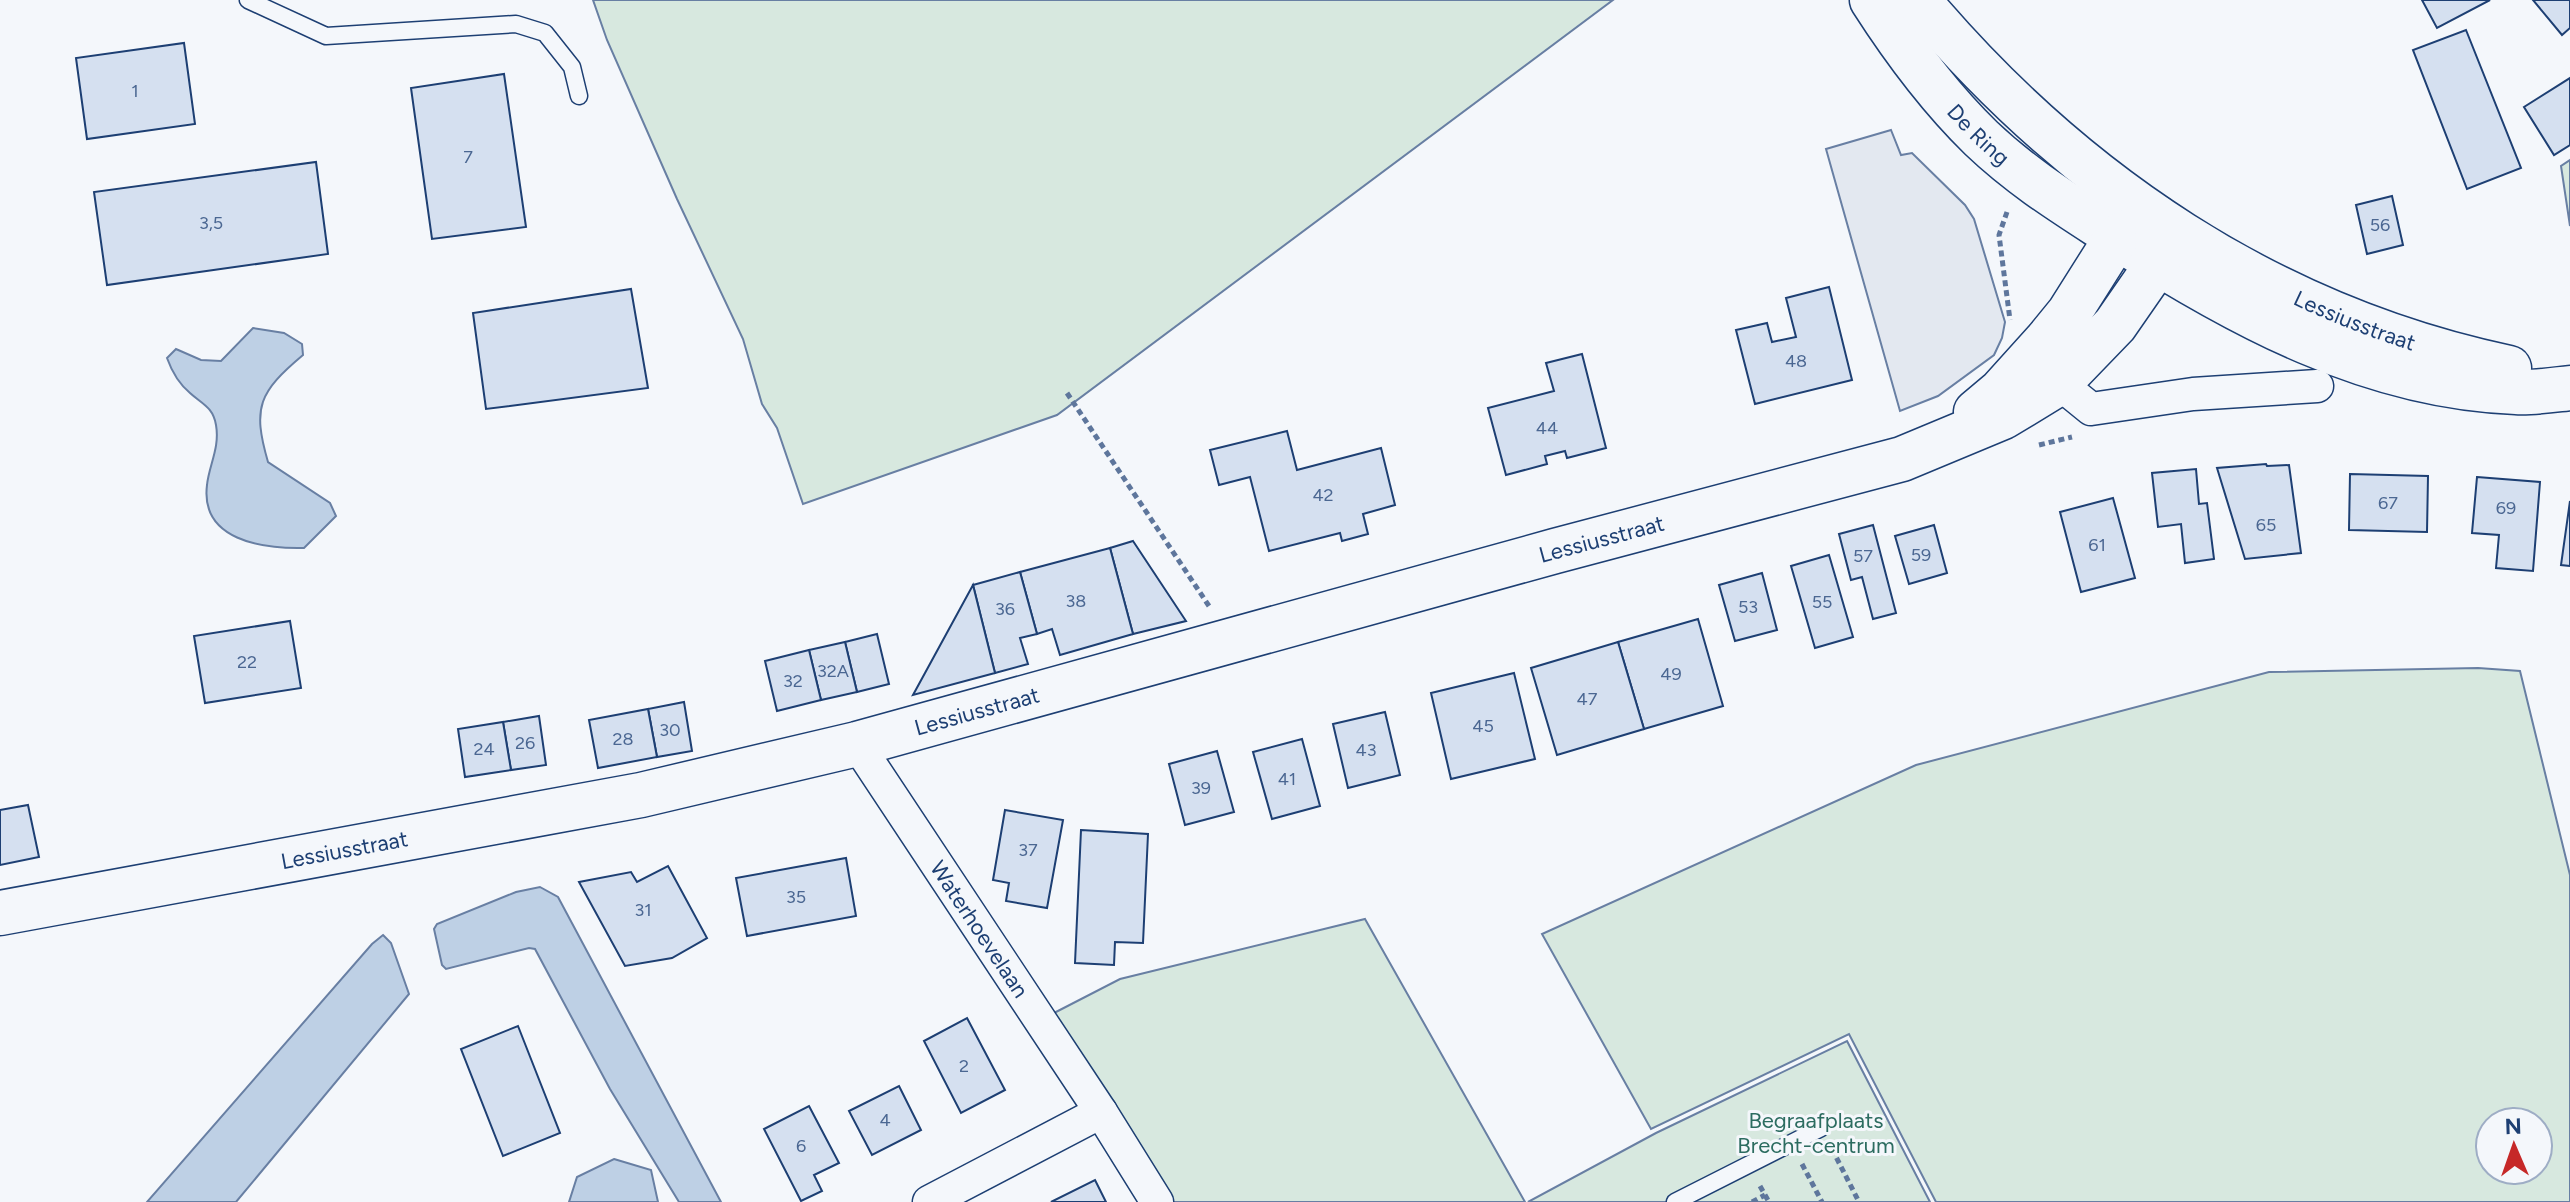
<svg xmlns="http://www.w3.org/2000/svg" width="2570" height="1202" font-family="Figtree,sans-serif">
<rect width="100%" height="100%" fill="#f4f7fb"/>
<g fill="#d7e8df" stroke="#687fa3" stroke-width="2" fill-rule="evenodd">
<path d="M 593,0 L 1613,0 L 1057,415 L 803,504 L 777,428 L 762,404 L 743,339 L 677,199 L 607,40 Z"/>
<path d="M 2570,160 L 2570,226 L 2561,166 Z"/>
<path d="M 2478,668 L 2520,671 L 2570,875 L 2570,1202 L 1936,1202 L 1849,1034 L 1651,1129 L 1542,934 L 1916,765 L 2269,672 ZM 2490,1122 L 2538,1122 L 2538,1170 L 2490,1170 Z"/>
<path d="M 1365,919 L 1525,1202 L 1169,1202 L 1054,1013 L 1120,979 Z"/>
<path d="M 1847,1041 L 1930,1202 L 1528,1202 L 1656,1133 Z"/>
</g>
<path fill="#e3e8f0" stroke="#687fa3" stroke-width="2" d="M 1891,130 L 1901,155 L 1912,153 L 1965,205 L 1974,219 L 2005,322 L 2002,338 L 1994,355 L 1938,396 L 1900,411 L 1826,149 Z"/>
<g fill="#bed0e5" stroke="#687fa3" stroke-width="2">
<path d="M 253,328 L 284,333 L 302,344 L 303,355 C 259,392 252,407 268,462 L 330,503 L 336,516 L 304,548 C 262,549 200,540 207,485 C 209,465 220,448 216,425 C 213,407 202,404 190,393 C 178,383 172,372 167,358 L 176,349 L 201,360 L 221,361 Z"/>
<path d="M 540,887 L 558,897 L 721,1202 L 679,1202 L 610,1089 L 535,949 L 529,948 L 446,969 L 442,965 L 434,929 L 437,924 L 516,892 Z"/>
<path d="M 383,935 L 391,943 L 409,994 L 236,1202 L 147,1202 L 372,944 Z"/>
<path d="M 614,1159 L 651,1170 L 658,1202 L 569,1202 L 577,1177 Z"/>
</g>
<g fill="#d5e0f0" stroke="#1d3f73" stroke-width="2">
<path d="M 2422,0 L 2490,0 L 2437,28 Z"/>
<path d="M 2533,0 L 2570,0 L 2570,28 L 2562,35 Z"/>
<path d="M 2466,30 L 2521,168 L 2467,189 L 2413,50 Z"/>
<path d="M 184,43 L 195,124 L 87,139 L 76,58 Z"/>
<path d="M 504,74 L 526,227 L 432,239 L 411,88 Z"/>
<path d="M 2570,78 L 2570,145 L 2554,155 L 2524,107 Z"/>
<path d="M 316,162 L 328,254 L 107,285 L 94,192 Z"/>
<path d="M 2392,196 L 2403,245 L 2367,254 L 2356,205 Z"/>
<path d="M 1829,287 L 1852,380 L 1755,404 L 1736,330 L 1767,323 L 1772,342 L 1796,337 L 1786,298 Z"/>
<path d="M 631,289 L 648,388 L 486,409 L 473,313 Z"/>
<path d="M 1582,354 L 1606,448 L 1567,458 L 1565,451 L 1545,456 L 1547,464 L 1506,475 L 1488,408 L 1554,391 L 1546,363 Z"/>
<path d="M 1287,431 L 1297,470 L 1381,448 L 1395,505 L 1363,514 L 1368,534 L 1342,541 L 1340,533 L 1269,551 L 1250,477 L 1219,485 L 1210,450 Z"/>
<path d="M 2266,464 L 2267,466 L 2289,465 L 2301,553 L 2245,559 L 2217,468 Z"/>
<path d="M 2196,469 L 2199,504 L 2207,503 L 2214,559 L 2185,563 L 2181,524 L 2158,527 L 2152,473 Z"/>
<path d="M 2350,474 L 2428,476 L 2427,532 L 2349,530 Z"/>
<path d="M 2477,477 L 2540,482 L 2533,571 L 2496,568 L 2499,535 L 2472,533 Z"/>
<path d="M 2113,498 L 2135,578 L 2081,592 L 2060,512 Z"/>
<path d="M 2570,501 L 2570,566 L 2561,565 Z"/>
<path d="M 1873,525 L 1896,613 L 1873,619 L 1862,577 L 1851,580 L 1839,534 Z"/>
<path d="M 1934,525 L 1947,573 L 1909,584 L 1895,536 Z"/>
<path d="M 1133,541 L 1186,621 L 1133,634 L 1110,548 Z"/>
<path d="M 1110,548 L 1133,634 L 1060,655 L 1052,629 L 1037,634 L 1020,572 Z"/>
<path d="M 1829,555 L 1853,637 L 1815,648 L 1791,566 Z"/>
<path d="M 1020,572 L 1037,634 L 1020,638 L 1028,664 L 995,673 L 973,585 Z"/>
<path d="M 1762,573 L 1777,630 L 1735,641 L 1719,585 Z"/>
<path d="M 973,585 L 995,673 L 913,695 Z"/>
<path d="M 1698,619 L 1723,706 L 1644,729 L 1618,642 Z"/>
<path d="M 290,621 L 301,688 L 205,703 L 194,636 Z"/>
<path d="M 877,634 L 889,684 L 857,692 L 845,642 Z"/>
<path d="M 845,642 L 857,692 L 821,700 L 809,650 Z"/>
<path d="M 1618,642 L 1644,729 L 1557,755 L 1531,668 Z"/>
<path d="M 809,650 L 821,700 L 777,711 L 765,661 Z"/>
<path d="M 1514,673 L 1535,759 L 1451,779 L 1431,693 Z"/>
<path d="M 684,702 L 692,751 L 657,757 L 648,709 Z"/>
<path d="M 648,709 L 657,757 L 598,768 L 589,720 Z"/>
<path d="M 1385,712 L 1400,775 L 1348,788 L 1333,724 Z"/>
<path d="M 539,716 L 546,765 L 511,770 L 503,722 Z"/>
<path d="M 503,722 L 511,770 L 465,777 L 458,729 Z"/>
<path d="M 1302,739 L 1320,806 L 1272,819 L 1253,752 Z"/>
<path d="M 1217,751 L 1234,812 L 1185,825 L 1169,764 Z"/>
<path d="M 28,805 L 39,857 L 0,865 L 0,810 Z"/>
<path d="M 1005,810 L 1063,820 L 1047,908 L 1006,901 L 1009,883 L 993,880 Z"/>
<path d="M 1081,830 L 1148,834 L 1143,943 L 1115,942 L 1114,965 L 1075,963 Z"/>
<path d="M 846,858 L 856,916 L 747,936 L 736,878 Z"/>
<path d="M 668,866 L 707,938 L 672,958 L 625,966 L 579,882 L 631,872 L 637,882 Z"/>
<path d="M 967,1018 L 1005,1090 L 961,1113 L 924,1041 Z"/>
<path d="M 518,1026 L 560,1133 L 503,1156 L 461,1049 Z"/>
<path d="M 899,1086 L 921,1130 L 872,1155 L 849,1111 Z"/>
<path d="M 809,1106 L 839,1163 L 814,1175 L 822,1191 L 801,1201 L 764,1129 Z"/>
<path d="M 1095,1180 L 1106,1202 L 1051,1202 Z"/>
</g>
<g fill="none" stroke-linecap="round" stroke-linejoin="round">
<g stroke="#1d3f73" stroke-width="19">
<g id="service">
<path d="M 248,0 L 326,36 L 516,24 L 545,33 L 572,67 L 579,96"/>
<path d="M 1675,1202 L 1821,1128"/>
</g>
</g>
<g stroke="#1d3f73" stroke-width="35">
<g id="minor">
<path d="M 2059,383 L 2091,409 L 2193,394 L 2317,386"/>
<path id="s1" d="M 857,744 L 1101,1112 L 1157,1202"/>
<path d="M 929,1202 L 1101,1112"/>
</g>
</g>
<g stroke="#1d3f73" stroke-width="47">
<g id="secondary">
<path id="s2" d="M 1872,0 C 1904,50 1938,96 1981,138 C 2024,179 2069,206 2118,238 C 2238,315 2370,387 2516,392 C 2533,393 2552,390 2570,388"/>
<path id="s3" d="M 1918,0 C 2073,184 2271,318 2509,368"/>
<path d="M 1976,412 L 2001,391 L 2047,340 L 2069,313 L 2117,237 L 2143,225"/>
<path id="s4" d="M 0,913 L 641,795 L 857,744 L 1555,551 L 1902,459 L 2003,417 L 2059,383 L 2115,325 L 2158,263 L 2157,218"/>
</g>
</g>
<g stroke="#5e769c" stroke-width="5" stroke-dasharray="6 4" stroke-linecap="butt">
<path d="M 2007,212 L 1999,235 L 2010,320"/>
<path d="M 1067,393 L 1209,606"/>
<path d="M 2039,445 L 2072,437"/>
<path d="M 1832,1149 L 1859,1202"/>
<path d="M 1802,1164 L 1822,1202"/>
<path d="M 1760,1186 L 1769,1202"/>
<path d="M 1752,1202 L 1765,1195"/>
</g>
<use href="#service" stroke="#f4f7fb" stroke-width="16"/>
<use href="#minor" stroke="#f4f7fb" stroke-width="32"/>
<use href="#secondary" stroke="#f4f7fb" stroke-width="44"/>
</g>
<g text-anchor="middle" stroke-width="6" stroke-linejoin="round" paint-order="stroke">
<g font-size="18" fill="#4b6792">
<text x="135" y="97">1</text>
<text x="468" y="163">7</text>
<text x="211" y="229">3,5</text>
<text x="2380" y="231">56</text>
<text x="1796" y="367">48</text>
<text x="1547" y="434">44</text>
<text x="1323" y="501">42</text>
<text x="2388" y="509">67</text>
<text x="2506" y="514">69</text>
<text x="2266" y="531">65</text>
<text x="2097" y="551">61</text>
<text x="1921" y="561">59</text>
<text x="1863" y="562">57</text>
<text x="1076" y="607">38</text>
<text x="1822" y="608">55</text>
<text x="1748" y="613">53</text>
<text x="1005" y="615">36</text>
<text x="247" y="668">22</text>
<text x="833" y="677">32A</text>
<text x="1671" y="680">49</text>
<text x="793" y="687">32</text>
<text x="1587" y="705">47</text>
<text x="1483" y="732">45</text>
<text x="670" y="736">30</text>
<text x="623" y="745">28</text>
<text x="525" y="749">26</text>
<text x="484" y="755">24</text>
<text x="1366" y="756">43</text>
<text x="1287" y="785">41</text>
<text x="1201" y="794">39</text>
<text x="1028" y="856">37</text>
<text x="796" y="903">35</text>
<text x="643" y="916">31</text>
<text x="964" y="1072">2</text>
<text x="885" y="1126">4</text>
<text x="801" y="1152">6</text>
</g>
<g font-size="22" fill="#1d3f73" stroke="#f4f7fb">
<text dy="8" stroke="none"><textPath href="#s2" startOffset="172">De Ring</textPath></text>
<text dy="8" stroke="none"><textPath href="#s3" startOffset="548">Lessiusstraat</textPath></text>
<text dy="8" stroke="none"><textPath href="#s4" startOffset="1646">Lessiusstraat</textPath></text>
<text dy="8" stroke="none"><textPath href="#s4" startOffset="998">Lessiusstraat</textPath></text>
<text dy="8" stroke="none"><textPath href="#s4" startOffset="350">Lessiusstraat</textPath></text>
<text dy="8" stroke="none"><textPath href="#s1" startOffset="222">Waterhoevelaan</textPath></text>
</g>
<g font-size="22" fill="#2c6c60" stroke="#f4f7fb">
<text x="1816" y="1128">Begraafplaats<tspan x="1816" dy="25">Brecht-centrum</tspan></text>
</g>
</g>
<g transform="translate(2514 1146) rotate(358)"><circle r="38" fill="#f4f7fb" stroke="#9eadc5" stroke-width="2"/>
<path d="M0-6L14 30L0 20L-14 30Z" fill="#c62828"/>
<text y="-12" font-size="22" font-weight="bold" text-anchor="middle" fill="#1d3f73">N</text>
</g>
</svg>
